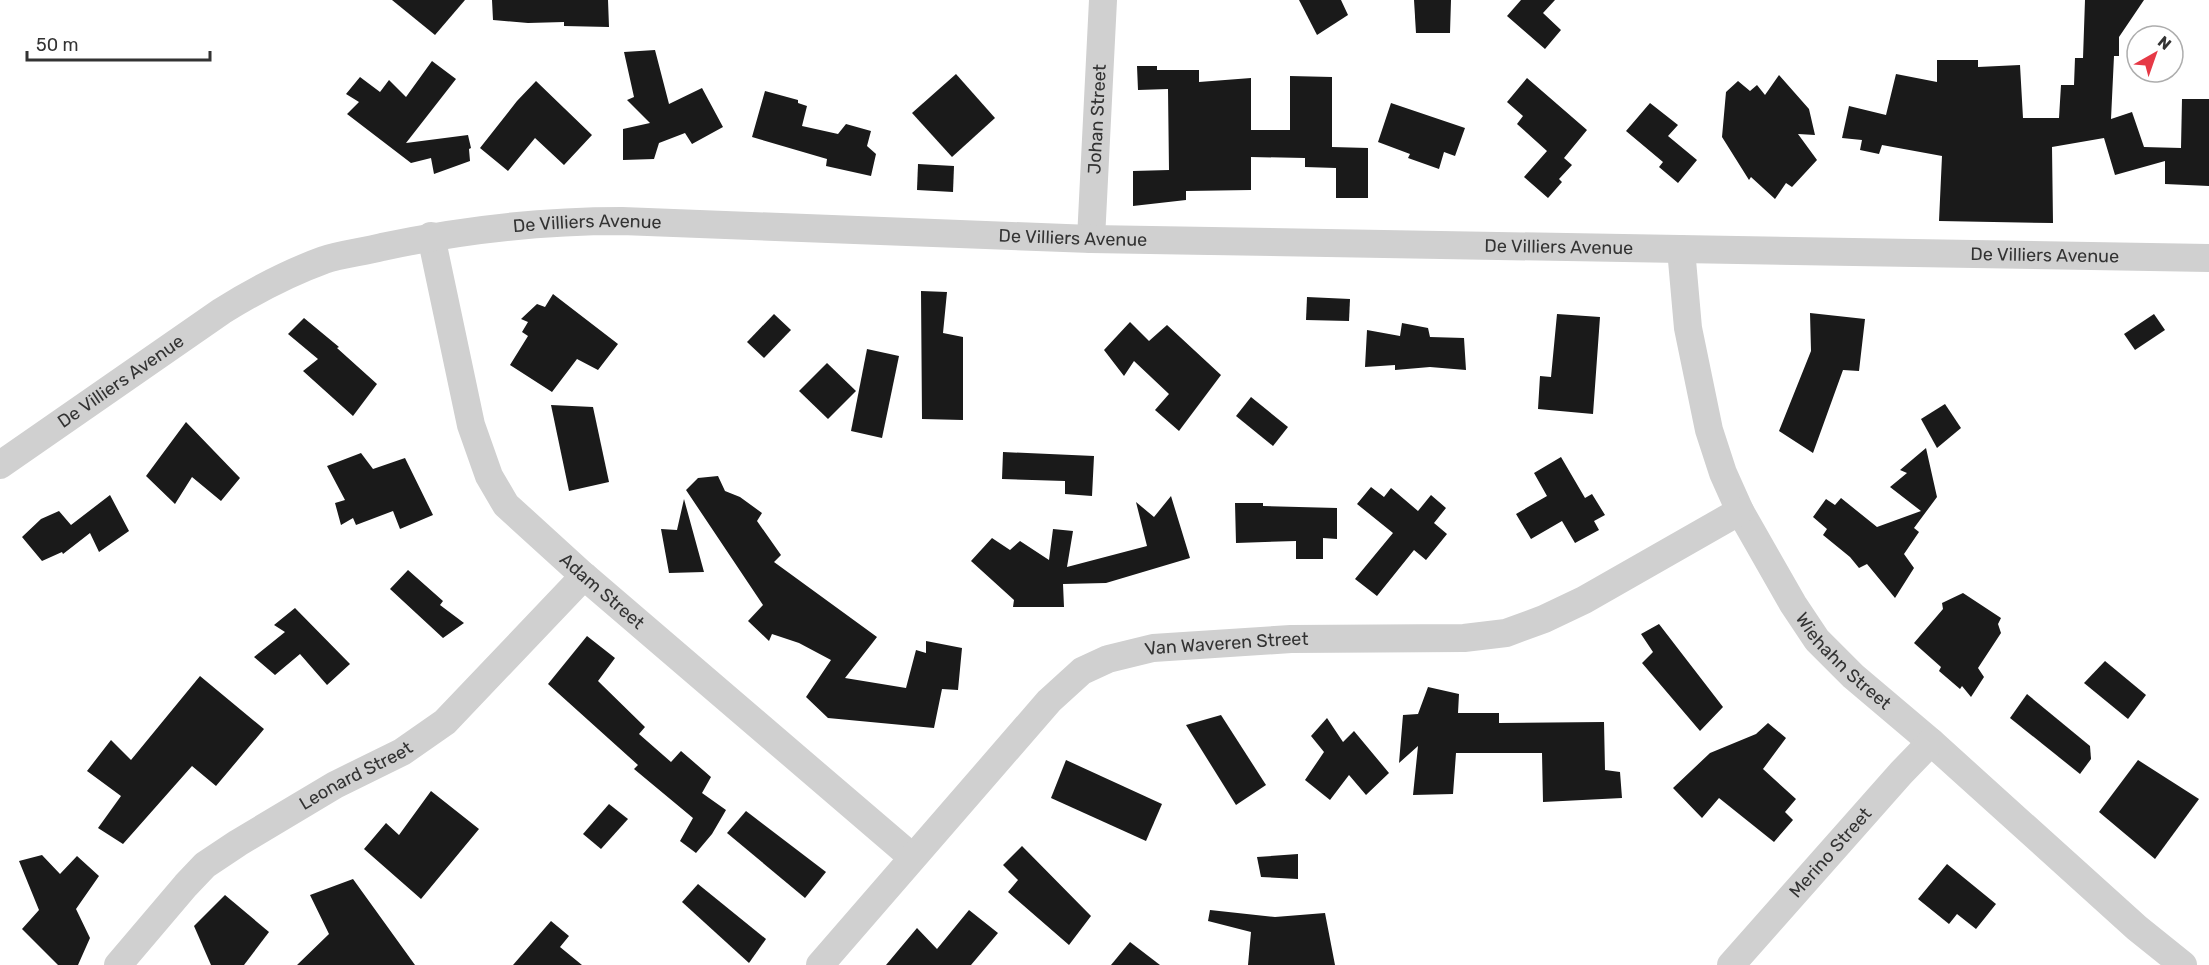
<svg xmlns="http://www.w3.org/2000/svg" width="2209" height="965" font-family="Rubik,sans-serif">
<rect width="100%" height="100%" fill="#fff"/>
<g fill="#1a1a1a">
<path d="M 392,0 L 465,0 L 435,35 Z"/>
<path d="M 492,0 L 608,0 L 609,27 L 564,26 L 564,22 L 528,23 L 493,20 Z"/>
<path d="M 1299,0 L 1341,0 L 1348,15 L 1317,35 Z"/>
<path d="M 1414,0 L 1451,0 L 1450,33 L 1416,33 Z"/>
<path d="M 1521,0 L 1555,0 L 1543,13 L 1561,30 L 1545,49 L 1507,16 Z"/>
<path d="M 2085,0 L 2144,0 L 2119,37 L 2119,56 L 2114,56 L 2111,119 L 2132,112 L 2144,147 L 2181,148 L 2182,99 L 2209,99 L 2209,186 L 2165,184 L 2165,161 L 2115,175 L 2104,138 L 2052,147 L 2053,223 L 1939,221 L 1942,156 L 1882,145 L 1879,154 L 1860,150 L 1862,140 L 1842,138 L 1849,106 L 1886,115 L 1896,74 L 1937,82 L 1937,60 L 1978,60 L 1978,67 L 2020,65 L 2023,118 L 2059,118 L 2061,85 L 2074,85 L 2075,58 L 2083,58 Z"/>
<path d="M 655,50 L 669,104 L 702,88 L 723,127 L 692,144 L 685,133 L 659,143 L 654,159 L 623,160 L 623,129 L 650,123 L 627,100 L 634,97 L 624,52 Z"/>
<path d="M 432,61 L 456,79 L 406,143 L 468,135 L 471,148 L 469,149 L 470,161 L 434,174 L 431,158 L 411,163 L 347,114 L 359,102 L 346,94 L 360,77 L 380,92 L 389,80 L 406,97 Z"/>
<path d="M 1137,66 L 1157,66 L 1157,70 L 1199,70 L 1199,82 L 1251,78 L 1251,130 L 1290,130 L 1290,76 L 1332,77 L 1332,147 L 1368,148 L 1368,198 L 1336,198 L 1336,168 L 1305,167 L 1305,158 L 1251,157 L 1251,190 L 1186,191 L 1186,200 L 1133,206 L 1133,171 L 1169,170 L 1168,89 L 1138,90 Z"/>
<path d="M 956,74 L 995,118 L 952,157 L 912,113 Z"/>
<path d="M 1779,75 L 1809,109 L 1815,135 L 1798,134 L 1817,160 L 1792,187 L 1786,183 L 1775,199 L 1751,177 L 1749,180 L 1722,137 L 1726,92 L 1738,81 L 1750,91 L 1757,85 L 1765,95 Z"/>
<path d="M 1527,78 L 1587,130 L 1564,158 L 1572,165 L 1559,179 L 1562,182 L 1548,198 L 1524,177 L 1547,151 L 1517,124 L 1523,116 L 1507,102 Z"/>
<path d="M 536,81 L 592,135 L 564,165 L 535,138 L 508,171 L 480,148 L 517,101 Z"/>
<path d="M 765,91 L 798,100 L 798,103 L 807,106 L 802,126 L 838,134 L 846,124 L 871,131 L 867,146 L 876,154 L 871,176 L 826,166 L 827,159 L 752,137 Z"/>
<path d="M 1391,103 L 1465,128 L 1455,156 L 1444,152 L 1439,169 L 1408,158 L 1410,154 L 1378,142 Z"/>
<path d="M 1650,103 L 1678,125 L 1668,136 L 1697,160 L 1678,183 L 1659,167 L 1663,162 L 1626,131 Z"/>
<path d="M 918,164 L 954,166 L 953,192 L 917,190 Z"/>
<path d="M 921,291 L 947,292 L 943,333 L 963,337 L 963,420 L 922,419 Z"/>
<path d="M 553,294 L 618,344 L 598,370 L 577,359 L 552,392 L 510,365 L 528,336 L 522,332 L 528,322 L 521,319 L 537,304 L 545,307 Z"/>
<path d="M 1307,297 L 1350,299 L 1349,321 L 1306,320 Z"/>
<path d="M 1810,313 L 1865,319 L 1859,371 L 1843,370 L 1813,453 L 1779,431 L 1811,351 Z"/>
<path d="M 774,314 L 791,330 L 764,358 L 747,342 Z"/>
<path d="M 1557,314 L 1600,317 L 1593,414 L 1538,409 L 1540,376 L 1551,377 Z"/>
<path d="M 2154,314 L 2165,330 L 2135,350 L 2124,334 Z"/>
<path d="M 304,318 L 339,347 L 337,348 L 377,384 L 353,416 L 303,371 L 318,359 L 288,334 Z"/>
<path d="M 1130,322 L 1149,341 L 1167,325 L 1221,375 L 1179,431 L 1155,410 L 1169,394 L 1134,361 L 1124,376 L 1104,350 Z"/>
<path d="M 1402,323 L 1428,328 L 1430,337 L 1464,338 L 1466,370 L 1430,367 L 1395,370 L 1395,365 L 1365,367 L 1367,330 L 1400,336 Z"/>
<path d="M 867,349 L 899,356 L 882,438 L 851,431 Z"/>
<path d="M 827,363 L 856,391 L 828,419 L 799,391 Z"/>
<path d="M 1251,397 L 1288,427 L 1273,446 L 1236,416 Z"/>
<path d="M 1945,404 L 1961,428 L 1937,448 L 1921,419 Z"/>
<path d="M 551,405 L 593,407 L 609,482 L 569,491 Z"/>
<path d="M 186,422 L 240,478 L 221,501 L 192,477 L 175,504 L 146,476 Z"/>
<path d="M 1926,448 L 1937,497 L 1914,528 L 1919,532 L 1904,554 L 1914,568 L 1895,598 L 1867,564 L 1859,568 L 1850,557 L 1823,535 L 1827,529 L 1813,517 L 1826,499 L 1835,505 L 1841,498 L 1877,527 L 1921,511 L 1890,487 L 1907,473 L 1900,470 Z"/>
<path d="M 1003,452 L 1094,456 L 1092,496 L 1065,494 L 1065,481 L 1002,479 Z"/>
<path d="M 361,453 L 373,469 L 405,458 L 433,515 L 400,529 L 393,511 L 356,525 L 353,518 L 341,525 L 335,503 L 345,500 L 327,466 Z"/>
<path d="M 1561,457 L 1585,498 L 1592,494 L 1605,515 L 1594,521 L 1599,530 L 1575,543 L 1562,521 L 1531,539 L 1516,514 L 1547,496 L 1534,473 Z"/>
<path d="M 718,476 L 725,491 L 740,497 L 762,513 L 757,521 L 781,555 L 774,562 L 877,637 L 845,678 L 906,688 L 916,650 L 926,653 L 926,641 L 962,648 L 958,690 L 942,689 L 934,728 L 828,718 L 806,697 L 831,660 L 799,643 L 772,634 L 769,641 L 748,621 L 763,605 L 686,490 L 698,478 Z"/>
<path d="M 1371,487 L 1384,497 L 1391,488 L 1418,511 L 1431,495 L 1446,508 L 1434,523 L 1447,534 L 1426,560 L 1414,550 L 1377,596 L 1355,579 L 1393,533 L 1357,504 Z"/>
<path d="M 110,495 L 129,531 L 99,552 L 90,533 L 63,554 L 62,552 L 42,561 L 22,537 L 41,519 L 59,511 L 71,525 Z"/>
<path d="M 1171,496 L 1190,558 L 1106,583 L 1063,584 L 1064,607 L 1013,607 L 1014,600 L 971,561 L 992,538 L 1010,550 L 1020,541 L 1049,560 L 1053,529 L 1073,531 L 1067,567 L 1147,546 L 1136,502 L 1154,517 Z"/>
<path d="M 684,499 L 704,572 L 669,573 L 661,529 L 677,530 Z"/>
<path d="M 1235,503 L 1263,503 L 1263,506 L 1337,508 L 1337,539 L 1323,538 L 1323,559 L 1296,559 L 1296,541 L 1236,543 Z"/>
<path d="M 408,570 L 443,601 L 440,605 L 464,623 L 443,638 L 390,589 Z"/>
<path d="M 1963,593 L 2001,618 L 1998,624 L 2001,633 L 1978,668 L 1984,677 L 1971,697 L 1962,686 L 1960,689 L 1939,671 L 1941,667 L 1914,643 L 1943,609 L 1942,603 Z"/>
<path d="M 295,608 L 350,664 L 327,685 L 300,654 L 275,675 L 254,657 L 285,632 L 274,625 Z"/>
<path d="M 1659,624 L 1723,707 L 1700,731 L 1642,663 L 1653,652 L 1641,634 Z"/>
<path d="M 587,636 L 615,658 L 598,681 L 645,727 L 639,734 L 671,762 L 681,751 L 711,777 L 702,793 L 726,810 L 712,834 L 696,853 L 680,841 L 693,818 L 634,769 L 638,765 L 548,684 Z"/>
<path d="M 2105,661 L 2146,695 L 2128,719 L 2084,683 Z"/>
<path d="M 200,676 L 264,729 L 216,786 L 192,766 L 123,844 L 98,828 L 121,796 L 87,771 L 111,740 L 131,760 Z"/>
<path d="M 1428,687 L 1459,694 L 1458,713 L 1499,713 L 1499,723 L 1604,722 L 1605,770 L 1620,772 L 1622,798 L 1543,802 L 1542,753 L 1456,753 L 1453,794 L 1413,795 L 1418,746 L 1399,763 L 1403,715 L 1418,714 Z"/>
<path d="M 2027,694 L 2090,746 L 2091,759 L 2080,774 L 2010,718 Z"/>
<path d="M 1221,715 L 1266,785 L 1236,805 L 1186,725 Z"/>
<path d="M 1327,718 L 1343,742 L 1354,731 L 1389,773 L 1366,795 L 1349,775 L 1330,800 L 1305,780 L 1324,752 L 1311,736 Z"/>
<path d="M 1768,723 L 1786,738 L 1763,769 L 1796,799 L 1785,812 L 1793,820 L 1774,842 L 1719,798 L 1702,818 L 1673,788 L 1710,753 L 1756,734 Z"/>
<path d="M 1066,760 L 1162,804 L 1146,841 L 1051,798 Z"/>
<path d="M 2138,760 L 2199,799 L 2155,859 L 2099,812 Z"/>
<path d="M 431,791 L 479,829 L 421,899 L 364,849 L 386,823 L 399,835 Z"/>
<path d="M 609,804 L 628,819 L 601,849 L 583,834 Z"/>
<path d="M 746,811 L 826,872 L 805,898 L 727,833 Z"/>
<path d="M 1022,846 L 1091,916 L 1069,945 L 1008,892 L 1018,880 L 1003,865 Z"/>
<path d="M 1298,854 L 1298,879 L 1261,877 L 1257,857 Z"/>
<path d="M 42,855 L 60,874 L 77,856 L 99,876 L 76,909 L 90,938 L 78,965 L 58,965 L 22,929 L 39,910 L 19,861 Z"/>
<path d="M 1947,864 L 1996,904 L 1976,929 L 1957,914 L 1949,924 L 1918,899 Z"/>
<path d="M 353,879 L 415,965 L 297,965 L 329,934 L 310,895 Z"/>
<path d="M 698,884 L 766,939 L 749,963 L 682,902 Z"/>
<path d="M 225,895 L 269,932 L 244,965 L 211,965 L 194,926 Z"/>
<path d="M 969,910 L 998,933 L 971,965 L 886,965 L 917,928 L 937,949 Z"/>
<path d="M 1210,910 L 1275,917 L 1325,913 L 1335,965 L 1248,965 L 1251,932 L 1208,921 Z"/>
<path d="M 551,921 L 569,936 L 560,947 L 582,965 L 513,965 Z"/>
<path d="M 1130,942 L 1160,965 L 1111,965 Z"/>
</g>
<g fill="none" stroke-linecap="round" stroke-linejoin="round">
<g stroke="#d0d0d0" stroke-width="28">
<path id="s1" d="M 431,236 L 471,425 L 489,476 L 506,505 L 584,576 L 912,857"/>
<path id="s2" d="M 1091,239 L 1103,0"/>
<path id="s3" d="M 1681,249 L 1688,328 L 1709,430 L 1723,473 L 1740,511 L 1793,604 L 1817,640 L 1853,676 L 1931,742 L 2137,928 L 2183,965"/>
<path id="s4" d="M 0,465 L 222,311 C 254,291 288,273 324,260 C 342,254 363,252 382,247 C 461,230 541,221 622,221 L 1091,239 L 2209,258"/>
<path id="s5" d="M 118,965 L 186,885 L 205,865 L 238,843 L 335,785 L 402,752 L 445,722 L 584,576"/>
<path id="s6" d="M 820,965 L 1049,701 L 1082,671 L 1108,659 L 1153,648 L 1291,639 L 1464,638 L 1506,633 L 1544,619 L 1584,600 L 1740,511"/>
<path id="s7" d="M 1731,965 L 1901,773 L 1931,742"/>
</g>
</g>
<g text-anchor="middle" stroke-width="6" stroke-linejoin="round" paint-order="stroke">
<g font-size="18" fill="#333" stroke="#fff">
<text dy="6" stroke="none"><textPath href="#s2" startOffset="120">Johan Street</textPath></text>
<text dy="6" stroke="none"><textPath href="#s4" startOffset="651">De Villiers Avenue</textPath></text>
<text dy="6" stroke="none"><textPath href="#s4" startOffset="1137">De Villiers Avenue</textPath></text>
<text dy="6" stroke="none"><textPath href="#s4" startOffset="1623">De Villiers Avenue</textPath></text>
<text dy="6" stroke="none"><textPath href="#s4" startOffset="2109">De Villiers Avenue</textPath></text>
<text dy="6" stroke="none"><textPath href="#s4" startOffset="147">De Villiers Avenue</textPath></text>
<text dy="6" stroke="none"><textPath href="#s1" startOffset="410">Adam Street</textPath></text>
<text dy="6" stroke="none"><textPath href="#s6" startOffset="543">Van Waveren Street</textPath></text>
<text dy="6" stroke="none"><textPath href="#s3" startOffset="454">Wiehahn Street</textPath></text>
<text dy="6" stroke="none"><textPath href="#s5" startOffset="308">Leonard Street</textPath></text>
<text dy="6" stroke="none"><textPath href="#s7" startOffset="150">Merino Street</textPath></text>
</g>
</g>
<g transform="translate(2155 54) rotate(40)"><circle r="28" fill="#ffffff" stroke="#adadad" stroke-width="1.5"/>
<path d="M0-4.5L10 22L0 15L-10 22Z" fill="#e63946"/>
<text y="-9" font-size="16" font-weight="bold" text-anchor="middle" fill="#333333">N</text>
</g>
<path d="M27 51v9h183v-9" fill="none" stroke="#333333" stroke-width="3"/>
<text x="36" y="51" font-size="18" fill="#333333" stroke="#ffffff" stroke-width="4.5" paint-order="stroke">50 m</text>
</svg>
